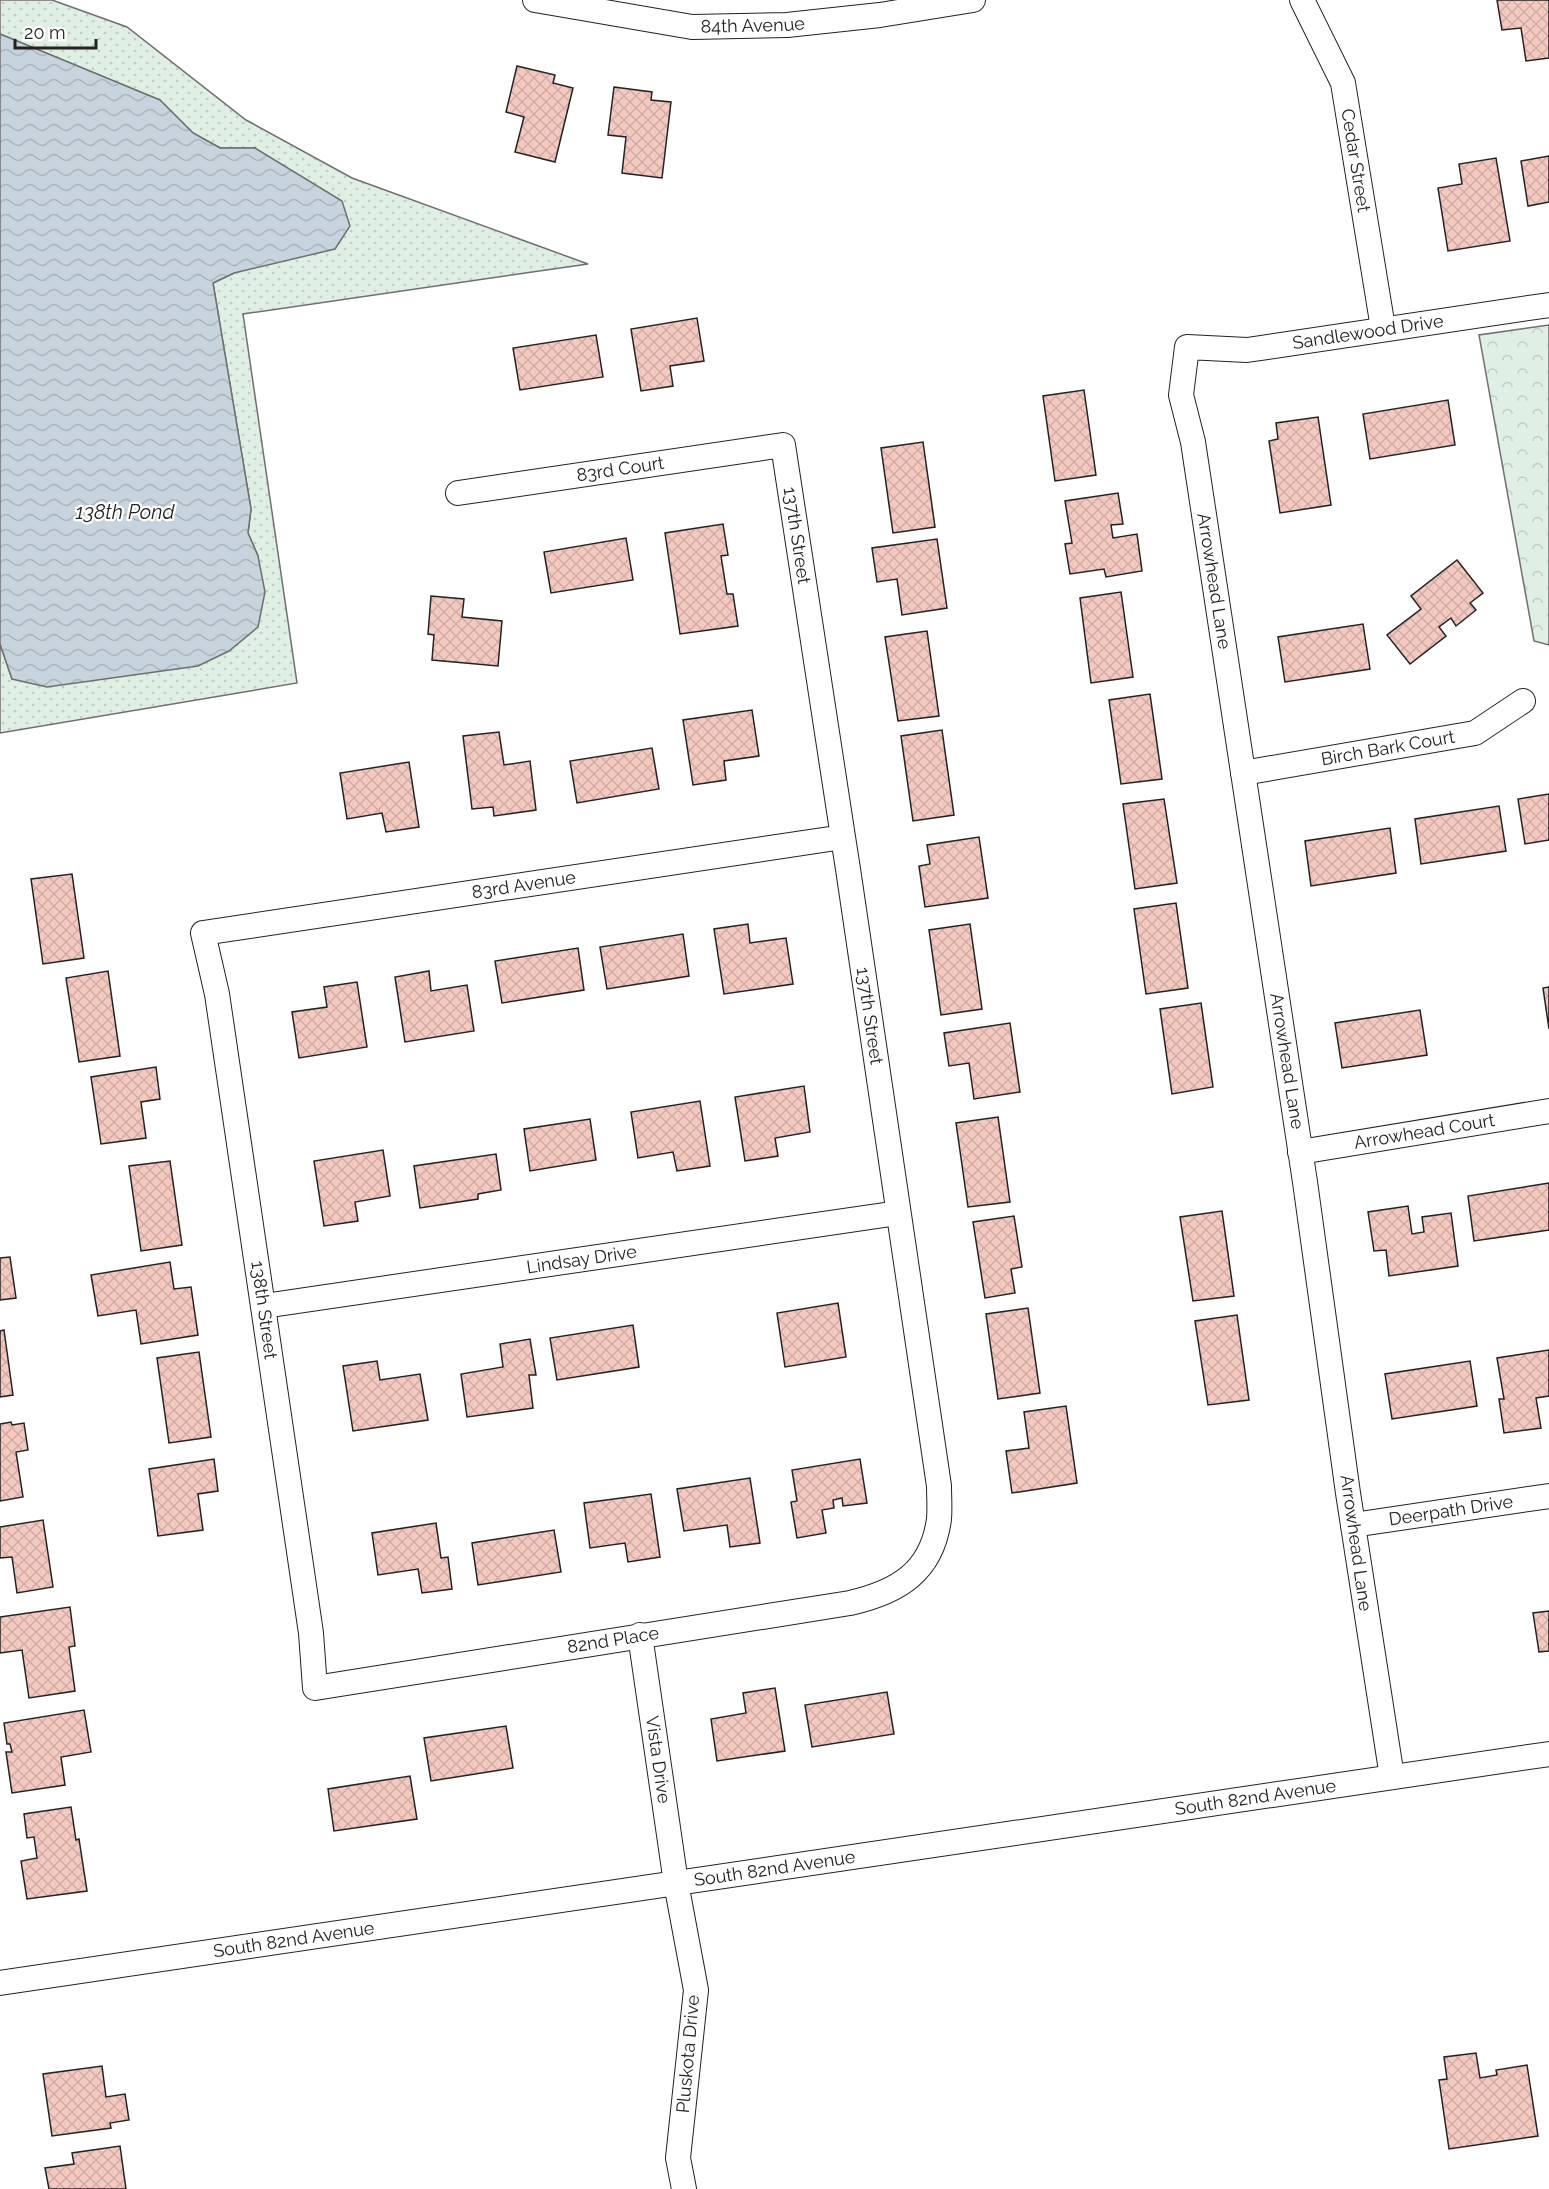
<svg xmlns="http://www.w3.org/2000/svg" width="1549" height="2189" font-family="Raleway,sans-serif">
<defs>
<pattern id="grass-dots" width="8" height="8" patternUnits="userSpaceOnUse" patternTransform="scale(1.5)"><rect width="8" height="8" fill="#e0efe3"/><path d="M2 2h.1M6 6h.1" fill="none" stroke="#c0cdc2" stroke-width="1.8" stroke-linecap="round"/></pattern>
<pattern id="forest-crowns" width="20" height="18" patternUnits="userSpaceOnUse" patternTransform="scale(1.5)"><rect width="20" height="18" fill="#e0efe3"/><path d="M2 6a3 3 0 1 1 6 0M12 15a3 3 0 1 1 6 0" fill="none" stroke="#c0cdc2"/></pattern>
<pattern id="water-waves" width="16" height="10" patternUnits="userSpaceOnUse" patternTransform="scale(1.5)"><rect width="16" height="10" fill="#c7d3dd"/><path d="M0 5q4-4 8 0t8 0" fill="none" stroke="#abb5bd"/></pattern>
<pattern id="building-cross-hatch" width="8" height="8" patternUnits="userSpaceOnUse" patternTransform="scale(1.5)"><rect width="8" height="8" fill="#f3c9c0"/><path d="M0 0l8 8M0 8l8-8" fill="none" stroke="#d0aca5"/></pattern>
</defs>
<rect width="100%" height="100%" fill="#fff"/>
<path fill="url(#grass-dots)" stroke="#6f6f6f" stroke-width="1.5" d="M 0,0 L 52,0 L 127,27 L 246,120 L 352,178 L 588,264 L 243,314 L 297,683 L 0,733 L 0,644 L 12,679 L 258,556 L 248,533 L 251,509 L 213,283 L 234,273 L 255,148 L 220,148 L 193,133 L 159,100 L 0,34 Z"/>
<path fill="url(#forest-crowns)" stroke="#6f6f6f" stroke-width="1.5" d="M 1549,325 L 1549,645 L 1534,641 L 1479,335 Z"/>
<path fill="url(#water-waves)" stroke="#6f6f6f" stroke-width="1.5" d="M 0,34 L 160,100 L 193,133 L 220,148 L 255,148 L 342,201 L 350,226 L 335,249 L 234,273 L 213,283 L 251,509 L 248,533 L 258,556 L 265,592 L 258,627 L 229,651 L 198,666 L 47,687 L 12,679 L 0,644 Z"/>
<g fill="url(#building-cross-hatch)" stroke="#222" stroke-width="1.5">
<path d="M 1497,0 L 1549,0 L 1549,58 L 1526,61 L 1521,28 L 1502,30 Z"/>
<path d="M 517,66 L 555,75 L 553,83 L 573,88 L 555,162 L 515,152 L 524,117 L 506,112 Z"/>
<path d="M 614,87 L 652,92 L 651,100 L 671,102 L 662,178 L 622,173 L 626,137 L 608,135 Z"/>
<path d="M 1549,156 L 1549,202 L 1528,206 L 1521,161 Z"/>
<path d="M 1496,158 L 1510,241 L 1448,251 L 1438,188 L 1462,184 L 1459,164 Z"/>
<path d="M 697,318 L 704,361 L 670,366 L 673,386 L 641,391 L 631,329 Z"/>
<path d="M 596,335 L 603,377 L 520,390 L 513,348 Z"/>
<path d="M 1084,390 L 1096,475 L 1055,481 L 1043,396 Z"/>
<path d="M 1448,400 L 1455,445 L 1370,459 L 1363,414 Z"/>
<path d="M 1318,417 L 1331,505 L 1280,513 L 1269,441 L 1278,439 L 1276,423 Z"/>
<path d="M 923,442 L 935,527 L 893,533 L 881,448 Z"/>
<path d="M 1118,493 L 1123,524 L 1111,525 L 1113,538 L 1137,534 L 1142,571 L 1106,577 L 1104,569 L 1070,574 L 1065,544 L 1072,543 L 1065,501 Z"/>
<path d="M 723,524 L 728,555 L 721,556 L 727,594 L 733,594 L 738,626 L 680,634 L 665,533 Z"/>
<path d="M 626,538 L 633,580 L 551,593 L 544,552 Z"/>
<path d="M 937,539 L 947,608 L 902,615 L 897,579 L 877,582 L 872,548 Z"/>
<path d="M 1457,560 L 1483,593 L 1470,603 L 1476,610 L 1456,626 L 1451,618 L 1439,627 L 1446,636 L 1410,664 L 1387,635 L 1421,609 L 1411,596 Z"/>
<path d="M 1121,592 L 1133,677 L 1091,683 L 1080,598 Z"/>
<path d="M 431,596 L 464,599 L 462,617 L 502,621 L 498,666 L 432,660 L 434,635 L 428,634 Z"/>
<path d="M 1363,624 L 1370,669 L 1285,682 L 1278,637 Z"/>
<path d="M 927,631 L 939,716 L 898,721 L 885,637 Z"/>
<path d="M 1150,694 L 1162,779 L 1121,784 L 1109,700 Z"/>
<path d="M 752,710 L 759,756 L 724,761 L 726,780 L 693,785 L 683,720 Z"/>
<path d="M 942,730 L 954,815 L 913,821 L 901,736 Z"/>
<path d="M 499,732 L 504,765 L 530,761 L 536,810 L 494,816 L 493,807 L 472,809 L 463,736 Z"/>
<path d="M 652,748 L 659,789 L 577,803 L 570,761 Z"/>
<path d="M 409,762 L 419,827 L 386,832 L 382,813 L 347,819 L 340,773 Z"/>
<path d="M 1549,794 L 1549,840 L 1525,844 L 1518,799 Z"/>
<path d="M 1164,799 L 1177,883 L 1135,889 L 1123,804 Z"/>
<path d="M 1499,806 L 1506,851 L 1421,864 L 1415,819 Z"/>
<path d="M 1390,828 L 1396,873 L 1311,886 L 1305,841 Z"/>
<path d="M 979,837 L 988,898 L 925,907 L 919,866 L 930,864 L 927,845 Z"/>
<path d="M 72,874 L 84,958 L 43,964 L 31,879 Z"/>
<path d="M 1176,903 L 1188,988 L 1146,994 L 1134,909 Z"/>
<path d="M 748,924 L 750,943 L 786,938 L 793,984 L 724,994 L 714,929 Z"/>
<path d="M 970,924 L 982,1009 L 941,1015 L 929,930 Z"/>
<path d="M 683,934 L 689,976 L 607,989 L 600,947 Z"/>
<path d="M 578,948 L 584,990 L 502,1003 L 495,961 Z"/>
<path d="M 108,971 L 120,1056 L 79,1062 L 66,978 Z"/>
<path d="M 429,971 L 431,991 L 467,985 L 474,1031 L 405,1042 L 395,977 Z"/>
<path d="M 357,982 L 367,1047 L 299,1058 L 292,1012 L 327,1007 L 324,987 Z"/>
<path d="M 1549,987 L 1549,1029 L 1543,988 Z"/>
<path d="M 1201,1003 L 1213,1087 L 1172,1094 L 1160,1009 Z"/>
<path d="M 1420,1010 L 1427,1055 L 1342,1068 L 1335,1023 Z"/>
<path d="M 1010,1023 L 1020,1092 L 974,1099 L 969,1063 L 949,1066 L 944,1033 Z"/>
<path d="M 156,1067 L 160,1099 L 141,1102 L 146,1138 L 101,1144 L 91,1077 Z"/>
<path d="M 804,1086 L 810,1132 L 775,1138 L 778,1156 L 745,1161 L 735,1097 Z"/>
<path d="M 700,1101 L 710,1166 L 677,1171 L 673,1152 L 638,1158 L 631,1112 Z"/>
<path d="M 998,1117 L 1010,1202 L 968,1207 L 956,1123 Z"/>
<path d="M 590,1119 L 596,1160 L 530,1171 L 524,1129 Z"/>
<path d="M 383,1150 L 390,1196 L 355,1202 L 358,1221 L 324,1226 L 314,1161 Z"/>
<path d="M 496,1154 L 501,1190 L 478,1194 L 478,1199 L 420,1208 L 414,1166 Z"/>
<path d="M 170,1161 L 182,1245 L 141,1251 L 129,1166 Z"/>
<path d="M 1549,1183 L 1549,1230 L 1474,1241 L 1468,1196 Z"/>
<path d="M 1408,1206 L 1412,1234 L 1424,1232 L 1422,1217 L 1451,1213 L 1458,1266 L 1389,1276 L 1386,1250 L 1374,1251 L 1368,1212 Z"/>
<path d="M 1222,1211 L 1234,1296 L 1193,1301 L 1180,1217 Z"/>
<path d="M 1014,1216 L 1022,1267 L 1011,1269 L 1015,1293 L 985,1298 L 973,1222 Z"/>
<path d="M 10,1257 L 16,1298 L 0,1300 L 0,1258 Z"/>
<path d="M 170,1262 L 174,1289 L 191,1287 L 198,1335 L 141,1344 L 136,1310 L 98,1316 L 91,1275 Z"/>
<path d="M 838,1303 L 846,1357 L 785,1367 L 777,1313 Z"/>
<path d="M 1028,1308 L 1040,1393 L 998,1399 L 986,1314 Z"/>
<path d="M 1237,1315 L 1249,1400 L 1208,1405 L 1195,1321 Z"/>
<path d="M 633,1325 L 639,1367 L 557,1380 L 550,1338 Z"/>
<path d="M 4,1330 L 13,1395 L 0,1397 L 0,1331 Z"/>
<path d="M 530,1339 L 536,1375 L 529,1375 L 533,1408 L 467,1417 L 461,1374 L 503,1367 L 500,1344 Z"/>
<path d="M 1549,1350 L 1549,1396 L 1536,1398 L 1541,1428 L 1504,1433 L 1499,1399 L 1504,1399 L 1497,1358 Z"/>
<path d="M 199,1352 L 211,1437 L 169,1443 L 157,1358 Z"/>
<path d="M 377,1361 L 380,1380 L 420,1374 L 428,1420 L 353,1431 L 343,1366 Z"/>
<path d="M 1470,1361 L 1477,1406 L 1392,1419 L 1385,1374 Z"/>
<path d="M 1066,1406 L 1077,1483 L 1012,1493 L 1006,1451 L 1029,1448 L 1024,1412 Z"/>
<path d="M 11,1422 L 12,1425 L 24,1423 L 28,1450 L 16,1452 L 23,1497 L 0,1501 L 0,1424 Z"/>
<path d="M 214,1459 L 218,1491 L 198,1494 L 203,1530 L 158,1536 L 149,1469 Z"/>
<path d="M 860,1459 L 867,1503 L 843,1506 L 842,1498 L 833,1500 L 834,1508 L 822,1510 L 826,1533 L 797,1538 L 791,1502 L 797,1501 L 792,1470 Z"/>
<path d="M 750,1478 L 760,1543 L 730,1547 L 727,1525 L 684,1531 L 677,1489 Z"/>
<path d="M 651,1494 L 660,1557 L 628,1562 L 625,1543 L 590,1548 L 584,1503 Z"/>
<path d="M 43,1520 L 53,1587 L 17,1593 L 12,1557 L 0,1558 L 0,1527 Z"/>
<path d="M 436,1523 L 441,1558 L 448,1557 L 452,1589 L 422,1593 L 418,1569 L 378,1575 L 372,1533 Z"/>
<path d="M 554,1530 L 561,1572 L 478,1585 L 472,1543 Z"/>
<path d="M 70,1607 L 75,1646 L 69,1647 L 75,1691 L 29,1698 L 22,1650 L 0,1653 L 0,1617 Z"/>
<path d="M 1549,1611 L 1549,1651 L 1539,1652 L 1533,1613 Z"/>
<path d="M 775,1688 L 785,1751 L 717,1761 L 711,1719 L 746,1713 L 743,1693 Z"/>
<path d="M 887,1692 L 894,1734 L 812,1747 L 805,1705 Z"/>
<path d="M 84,1710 L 91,1752 L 61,1757 L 65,1785 L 12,1793 L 6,1752 L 12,1752 L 10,1744 L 7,1744 L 4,1723 Z"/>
<path d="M 506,1726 L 513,1768 L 431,1781 L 424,1738 Z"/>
<path d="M 410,1776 L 417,1819 L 334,1831 L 328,1789 Z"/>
<path d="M 71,1807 L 76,1840 L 79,1839 L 87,1891 L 27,1899 L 21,1861 L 37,1858 L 34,1837 L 27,1838 L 24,1814 Z"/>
<path d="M 1476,2053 L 1480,2078 L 1497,2075 L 1496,2070 L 1527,2065 L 1538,2136 L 1449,2149 L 1439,2080 L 1447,2079 L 1444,2057 Z"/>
<path d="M 102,2066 L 106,2097 L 125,2094 L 129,2120 L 110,2123 L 111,2128 L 52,2136 L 43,2074 Z"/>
<path d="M 120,2146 L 126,2189 L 49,2189 L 45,2168 L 74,2164 L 72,2153 Z"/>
</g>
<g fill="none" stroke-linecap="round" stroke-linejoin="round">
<g stroke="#222" stroke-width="26">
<g id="minor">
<path id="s1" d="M 535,0 L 692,27 L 787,25 L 880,15 L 973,0"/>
<path id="s2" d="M 1302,0 L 1343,83 L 1383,328"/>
<path id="s3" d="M 458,493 L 783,445 L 843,837 L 848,869 L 939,1486 C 939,1497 940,1508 939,1519 C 932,1572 898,1592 850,1603 L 315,1688 L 311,1633 L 217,994 L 203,933 L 843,837"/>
<path id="s4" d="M 1243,773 L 1475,733 L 1523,701"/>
<path id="s5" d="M 1300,1152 L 1549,1111"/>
<path id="s6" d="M 264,1306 L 898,1213"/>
<path id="s7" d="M 1353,1525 L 1549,1496"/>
<path id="s8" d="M 640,1635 L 676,1883 L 696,1990 L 678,2158 L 684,2189"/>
<path id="s9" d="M 1392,1777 L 1348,1493 L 1305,1182 L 1193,442 L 1181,395 L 1187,347 L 1247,350 L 1549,305"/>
<path id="s10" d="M 0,1983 L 1549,1754"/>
</g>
</g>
<use href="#minor" stroke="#fff" stroke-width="24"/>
</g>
<g text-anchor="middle" stroke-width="4.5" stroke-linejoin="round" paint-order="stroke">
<g font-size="18" fill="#222" stroke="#fff">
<text dy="6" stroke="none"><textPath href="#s1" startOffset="220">84th Avenue</textPath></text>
<text dy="6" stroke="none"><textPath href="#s2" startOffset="171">Cedar Street</textPath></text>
<text dy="6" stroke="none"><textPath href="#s9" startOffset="1629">Sandlewood Drive</textPath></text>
<text dy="6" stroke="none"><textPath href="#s3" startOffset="164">83rd Court</textPath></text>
<text dy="6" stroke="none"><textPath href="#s3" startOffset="420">137th Street</textPath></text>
<text transform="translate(1214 581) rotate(81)" y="6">Arrowhead Lane</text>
<text dy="6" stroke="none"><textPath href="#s4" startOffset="147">Birch Bark Court</textPath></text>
<text dy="6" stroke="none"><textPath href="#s3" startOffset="3176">83rd Avenue</textPath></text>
<text dy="6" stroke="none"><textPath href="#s3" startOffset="906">137th Street</textPath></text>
<text transform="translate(1287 1061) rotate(81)" y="6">Arrowhead Lane</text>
<text dy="6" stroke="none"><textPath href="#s5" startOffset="126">Arrowhead Court</textPath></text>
<text dy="6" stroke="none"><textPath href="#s6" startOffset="321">Lindsay Drive</textPath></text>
<text transform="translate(264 1310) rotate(82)" y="6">138th Street</text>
<text dy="6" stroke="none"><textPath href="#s7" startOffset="99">Deerpath Drive</textPath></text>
<text transform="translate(1356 1543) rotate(82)" y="6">Arrowhead Lane</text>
<text transform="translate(613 1640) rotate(-9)" y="6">82nd Place</text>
<text dy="6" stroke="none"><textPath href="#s8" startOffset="126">Vista Drive</textPath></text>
<text dy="6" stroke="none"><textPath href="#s10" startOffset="1269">South 82nd Avenue</textPath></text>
<text dy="6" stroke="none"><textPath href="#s10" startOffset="783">South 82nd Avenue</textPath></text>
<text dy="6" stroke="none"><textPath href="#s10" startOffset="297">South 82nd Avenue</textPath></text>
<text transform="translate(688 2054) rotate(-85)" y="6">Pluskota Drive</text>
</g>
<g font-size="20" font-style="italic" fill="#222" stroke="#fff">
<text x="125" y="519">138th Pond</text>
</g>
</g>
<path d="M15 39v9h81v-9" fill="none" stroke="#222222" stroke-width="3"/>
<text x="24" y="39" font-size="18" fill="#222222" stroke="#ffffff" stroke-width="4.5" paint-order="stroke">20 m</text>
</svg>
